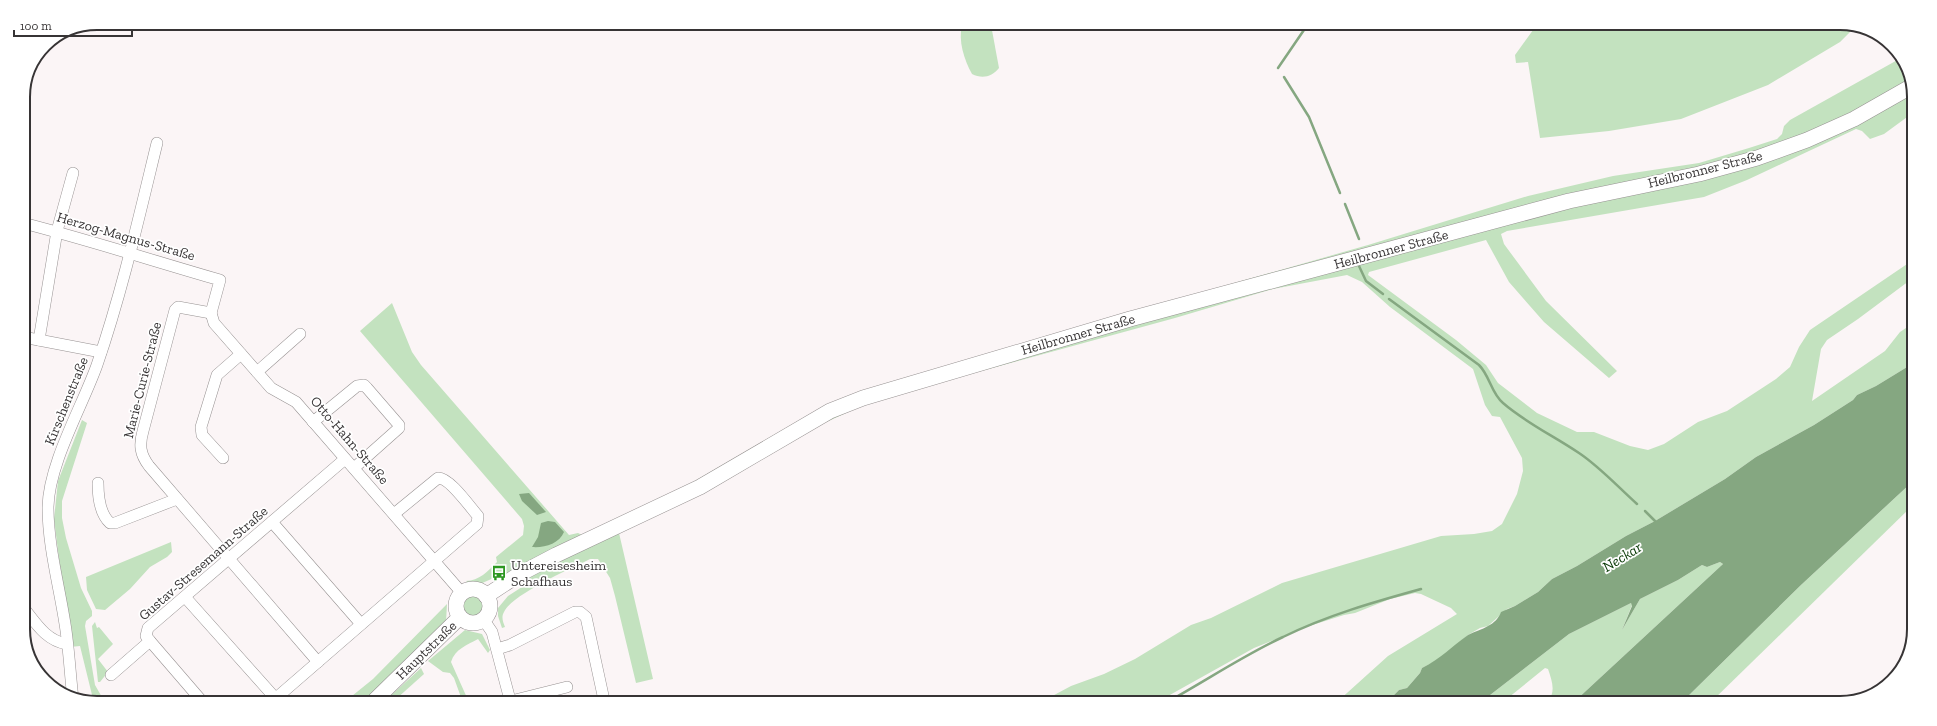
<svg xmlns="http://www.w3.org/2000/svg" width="1937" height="726" font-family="'Zilla Slab',serif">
<rect width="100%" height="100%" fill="#fbf5f6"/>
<g fill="#c3e2bf">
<path d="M 962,25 L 991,25 L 999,68 C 992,77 982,79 972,74 C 964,60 958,40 962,25 Z"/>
<path d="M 1536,26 L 1855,27 L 1840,42 L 1768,85 L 1681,119 L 1609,131 L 1540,138 L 1528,62 L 1516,63 L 1515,55 Z"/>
<path d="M 1901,58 L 1914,92 L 1914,112 L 1884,134 L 1870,139 L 1862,131 L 1856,129 L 1747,180 L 1704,197 L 1507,231 L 1501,234 L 1504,244 L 1546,301 L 1617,371 L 1609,378 L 1544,322 L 1509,282 L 1486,240 L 1369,272 L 1368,275 L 1456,340 L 1486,365 L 1498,383 L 1537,413 L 1577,432 L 1594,432 L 1630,446 L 1648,450 L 1664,444 L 1698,422 L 1727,411 L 1776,379 L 1790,367 L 1799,347 L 1810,330 L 1913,260 L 1913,278 L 1858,319 L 1827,340 L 1821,349 L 1812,401 L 1885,351 L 1900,332 L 1912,324 L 1912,364 L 1876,386 L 1857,395 L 1853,400 L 1814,425 L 1756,457 L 1725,479 L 1655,521 L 1626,536 L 1577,566 L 1552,579 L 1538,592 L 1515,606 L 1507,609 L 1488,626 L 1480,628 L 1468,635 L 1440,659 L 1422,668 L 1420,673 L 1407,688 L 1399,690 L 1387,702 L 1337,702 L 1388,656 L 1457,614 L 1451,608 L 1421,594 L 1415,593 L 1390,599 L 1355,613 L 1344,615 L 1306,627 L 1254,648 L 1159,701 L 1043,701 L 1071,686 L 1104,674 L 1135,659 L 1191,625 L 1211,618 L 1282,583 L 1441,536 L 1474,534 L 1492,531 L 1502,524 L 1517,494 L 1523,471 L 1522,458 L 1500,417 L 1492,416 L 1485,405 L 1473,369 L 1390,307 L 1362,282 L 1347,275 L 1273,289 L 1175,318 L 926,386 L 859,407 L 820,425 L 715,487 L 619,533 L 653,679 L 636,683 L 615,596 L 610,578 L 598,559 L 590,559 C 572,568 511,595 504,612 C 501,617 503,622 505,627 L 502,628 L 498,616 L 498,608 L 508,596 L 522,587 L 505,573 L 480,584 L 470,585 L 466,581 C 479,581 488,571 497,562 L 496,557 L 523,535 L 524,526 L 522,519 L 360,331 L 392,303 L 412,352 L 421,365 L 569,535 L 578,533 L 582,535 L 688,485 L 805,417 L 845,397 L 902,381 L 982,355 L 1368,245 L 1528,196 L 1613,176 L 1699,163 L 1749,148 L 1777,139 L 1782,134 L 1784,126 L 1790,120 Z"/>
<path d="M 82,420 L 87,423 L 62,501 L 62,518 L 66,538 L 81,588 L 92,611 L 92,616 L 86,621 L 85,626 L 95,685 L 103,699 L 93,699 L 80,646 L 70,647 L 54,519 L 58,481 Z"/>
<path d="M 1911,483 L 1911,507 L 1710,703 L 1681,703 L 1801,585 Z"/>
<path d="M 171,542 L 172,552 L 167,557 L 150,567 L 130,589 L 105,610 L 96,609 L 87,590 L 86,577 Z"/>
<path d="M 1720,562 L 1723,564 L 1574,702 L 1548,702 C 1556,691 1552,681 1548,669 L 1545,668 L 1503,702 L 1481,702 L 1569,634 L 1631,603 L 1632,605 L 1622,630 L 1640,599 L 1678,580 L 1702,565 L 1707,567 Z"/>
<circle cx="473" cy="606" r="12"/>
<path d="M 447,604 L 446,622 L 368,697 L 365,700 L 347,700 L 373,679 Z"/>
<path d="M 95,622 L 97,628 L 99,627 L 113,644 L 98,659 L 108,672 L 100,682 L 98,682 L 92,626 Z"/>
<path d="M 465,630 L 482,634 L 490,650 L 488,653 L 478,639 C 467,645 455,649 451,662 L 468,700 L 462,700 L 454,678 L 450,673 L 443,672 L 428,661 Z"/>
<path d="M 421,668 L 424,674 L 395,700 L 386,700 Z"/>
</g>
<g fill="#85a781">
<path d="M 1912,364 L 1911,483 L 1801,585 L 1681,703 L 1574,702 L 1723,564 L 1720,562 L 1707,567 L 1702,565 L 1678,580 L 1640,599 L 1622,630 L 1632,606 L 1631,603 L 1569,634 L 1481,702 L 1387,702 L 1399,690 L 1407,688 L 1420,673 L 1422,668 C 1442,658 1451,647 1468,635 C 1475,631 1482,630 1488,626 C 1494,623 1499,618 1501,612 L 1515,606 L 1538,592 L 1552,579 L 1577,566 L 1626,536 L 1655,521 L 1725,479 L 1756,457 L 1814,425 L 1853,400 L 1857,395 L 1876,386 Z"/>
<path d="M 529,493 L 546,512 L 537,515 L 522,501 L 519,494 Z"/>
<path d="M 548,521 L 555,522 L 564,532 C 559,544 544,548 532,547 L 538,537 L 541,523 Z"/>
</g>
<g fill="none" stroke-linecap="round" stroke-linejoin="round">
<g stroke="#85a781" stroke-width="2.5">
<path d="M 1278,68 L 1306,27 L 1305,26"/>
<path d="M 1284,77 L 1309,117 L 1340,193"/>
<path d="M 1345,204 L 1359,239"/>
<path d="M 1359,266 L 1366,281 L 1383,294"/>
<path d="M 1389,299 L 1479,365 C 1490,376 1491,393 1503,403 C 1526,423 1554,436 1579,453 C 1600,467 1618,487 1637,504"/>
<path d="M 1645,511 L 1655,521"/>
<path d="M 1169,701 C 1207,680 1244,655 1283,637 C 1328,615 1374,602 1421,589"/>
</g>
<g stroke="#979292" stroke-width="12">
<g id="minor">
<path d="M 23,223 C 89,240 154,261 220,280 L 211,313"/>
<path d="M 211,313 L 178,307 L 175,310 L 143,431 C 139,445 140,454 149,466 L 318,662"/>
<path d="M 211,313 L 214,323 L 271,388 L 296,402 L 462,593"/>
<path d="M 23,337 L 101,352"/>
<path d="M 39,340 L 57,231 L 73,173"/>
<path d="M 257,372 L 300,334"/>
<path d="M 313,422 L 357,386 L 364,385 L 367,388 L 399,425 L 399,428 L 354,468"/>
<path d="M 223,458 L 202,435 L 201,427 L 217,375 L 241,354"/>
<path d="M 98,483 C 98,496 100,514 110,523 L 115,523 L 177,499"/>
<path d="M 272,522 L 361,624"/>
<path d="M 185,597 L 276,699"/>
<path d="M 23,607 C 35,622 46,641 67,644"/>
<path d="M 483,619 L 492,632 L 510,700"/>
<path d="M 497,649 L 510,645 L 575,612 L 580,612 L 586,617 L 604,700"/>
<path d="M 111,675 L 150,641"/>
<path d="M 73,699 C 70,674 69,648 65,624 C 59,585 48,546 48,507 C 49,463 82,407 97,365 C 122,292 139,217 157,143"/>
<path d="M 200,699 L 150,641 L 146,636 L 148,628 L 345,459"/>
<path d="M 275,699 L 477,524 L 478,516 C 470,507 449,477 438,478 L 394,514"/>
<path d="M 515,700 L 567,687"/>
</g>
</g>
<g stroke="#979292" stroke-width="16">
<g id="major">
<circle cx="473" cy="606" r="17"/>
<path d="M 486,596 L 518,575 L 556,555 L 700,487 L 830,411 L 863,398 L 1130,319 L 1569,201 L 1699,174 L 1757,158 L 1807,140 L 1854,119 L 1912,86"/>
<path d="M 375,700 L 460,617"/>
</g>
</g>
<use href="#minor" stroke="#fff" stroke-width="11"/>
<use href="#major" stroke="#fff" stroke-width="15"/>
</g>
<defs>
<g id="bus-bare" transform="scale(1.2)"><path d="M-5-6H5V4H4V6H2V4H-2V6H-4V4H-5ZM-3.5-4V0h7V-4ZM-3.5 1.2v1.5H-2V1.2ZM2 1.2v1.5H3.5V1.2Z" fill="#2c9721" stroke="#fff" stroke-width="2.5" paint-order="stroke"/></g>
</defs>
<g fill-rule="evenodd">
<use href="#bus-bare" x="499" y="573"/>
</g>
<g text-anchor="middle" stroke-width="3.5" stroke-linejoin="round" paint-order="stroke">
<g font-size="14" fill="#373435" stroke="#fff">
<text transform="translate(1705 169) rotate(-14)" y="5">Heilbronner Straße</text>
<text transform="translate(126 236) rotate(16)" y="5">Herzog-Magnus-Straße</text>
<text transform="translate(1391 249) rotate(-15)" y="5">Heilbronner Straße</text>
<text transform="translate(1078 334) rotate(-16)" y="5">Heilbronner Straße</text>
<text transform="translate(142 380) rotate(-76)" y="5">Marie-Curie-Straße</text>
<text transform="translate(66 401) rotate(-68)" y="5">Kirschenstraße</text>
<text transform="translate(350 440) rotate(49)" y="5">Otto-Hahn-Straße</text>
<text transform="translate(203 563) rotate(-41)" y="5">Gustav-Stresemann-Straße</text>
<text transform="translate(426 650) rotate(-44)" y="5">Hauptstraße</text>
</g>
<g font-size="14" fill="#373435" stroke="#fff" text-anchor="start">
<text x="511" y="570">Untereisesheim<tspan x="511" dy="16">Schafhaus</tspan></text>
</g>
<g font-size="15" font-style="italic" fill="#043601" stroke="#fff">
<text transform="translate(1622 557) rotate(-32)" y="5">Neckar</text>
</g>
</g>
<path d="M0 0H1937V726H0ZM97 30H1840A67 67 0 0 1 1907 97V629A67 67 0 0 1 1840 696H97A67 67 0 0 1 30 629V97A67 67 0 0 1 97 30Z" fill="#fff" fill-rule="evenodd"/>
<path fill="none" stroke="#373435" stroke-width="2" d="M97 30H1840A67 67 0 0 1 1907 97V629A67 67 0 0 1 1840 696H97A67 67 0 0 1 30 629V97A67 67 0 0 1 97 30Z"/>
<path d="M14 30v6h118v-6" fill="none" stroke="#373435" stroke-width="2"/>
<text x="20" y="30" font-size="12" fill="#373435" stroke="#ffffff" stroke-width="3" paint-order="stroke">100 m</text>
</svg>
